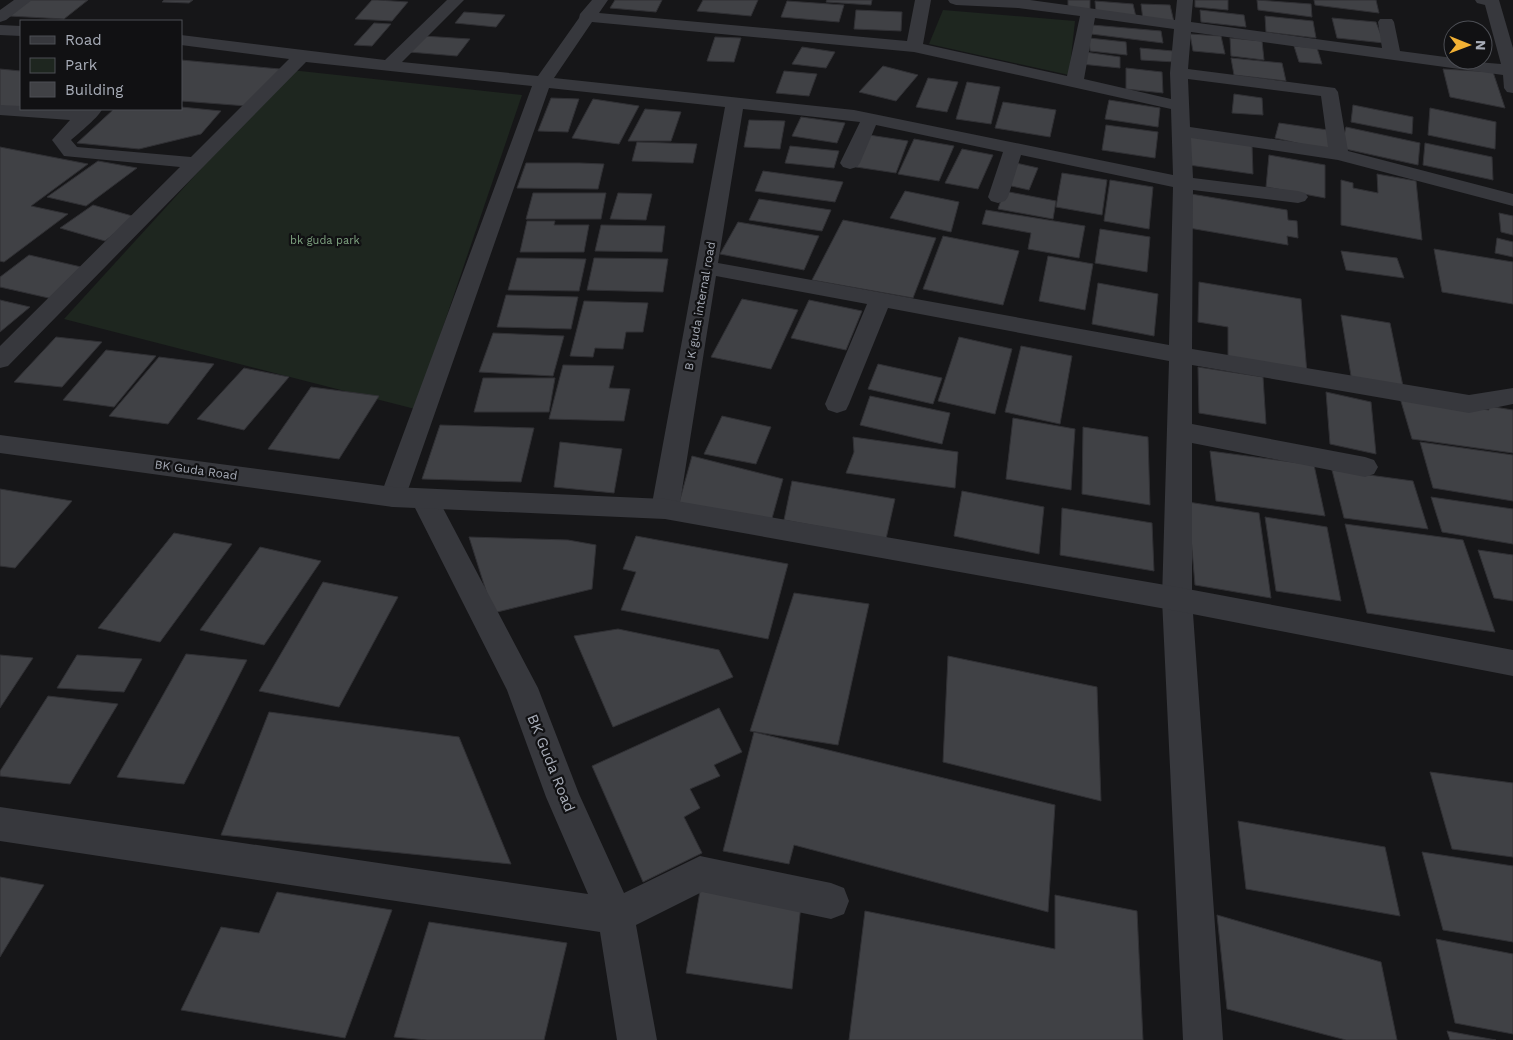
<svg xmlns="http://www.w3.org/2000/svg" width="1513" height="1040" font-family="'Work Sans',sans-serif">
<rect width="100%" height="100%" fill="#161618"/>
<g fill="#1e261f">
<path d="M 943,10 L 1075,21 L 1069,75 L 929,44 Z"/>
<path d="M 291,70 L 522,95 L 415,409 L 64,319 Z"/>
</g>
<g fill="#404145" stroke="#303034">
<path d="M 30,0 L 88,0 L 64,19 L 9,16 Z"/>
<path d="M 164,0 L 193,0 L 189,3 L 162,2 Z"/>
<path d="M 372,0 L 378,0 L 408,2 L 392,21 L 355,19 Z"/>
<path d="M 615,0 L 662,0 L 656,12 L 610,8 Z"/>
<path d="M 703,0 L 758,0 L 751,16 L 697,11 Z"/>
<path d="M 827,0 L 872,0 L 871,5 L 826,2 Z"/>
<path d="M 1068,0 L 1090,0 L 1090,11 L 1068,9 Z"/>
<path d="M 1195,0 L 1228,0 L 1228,10 L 1195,7 Z"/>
<path d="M 1257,0 L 1311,4 L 1312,17 L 1258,10 Z"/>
<path d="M 1314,0 L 1376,0 L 1379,13 L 1315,5 Z"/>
<path d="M 787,1 L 844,5 L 839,22 L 781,17 Z"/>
<path d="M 1095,1 L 1133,4 L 1136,17 L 1096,13 Z"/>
<path d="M 1141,4 L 1170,5 L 1174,22 L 1143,20 Z"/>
<path d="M 856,10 L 902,12 L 901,31 L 854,29 Z"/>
<path d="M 1200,10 L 1244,15 L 1246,27 L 1201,22 Z"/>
<path d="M 464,12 L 505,15 L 496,27 L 455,23 Z"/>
<path d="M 1265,16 L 1313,21 L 1316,38 L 1266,32 Z"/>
<path d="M 1332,18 L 1376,22 L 1384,43 L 1337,38 Z"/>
<path d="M 374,23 L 391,24 L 372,46 L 354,45 Z"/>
<path d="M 1092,25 L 1161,31 L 1163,43 L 1091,34 Z"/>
<path d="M 1190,34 L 1221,36 L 1225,54 L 1193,51 Z"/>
<path d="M 423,36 L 470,39 L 457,56 L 409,52 Z"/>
<path d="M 715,37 L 741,38 L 734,62 L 707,61 Z"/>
<path d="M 1089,38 L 1126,42 L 1127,55 L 1090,51 Z"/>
<path d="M 1230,38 L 1262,41 L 1264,60 L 1231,56 Z"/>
<path d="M 1294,46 L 1317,48 L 1322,64 L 1299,62 Z"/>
<path d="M 802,47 L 835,52 L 826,68 L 792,64 Z"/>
<path d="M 1140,48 L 1173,51 L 1175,62 L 1141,60 Z"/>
<path d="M 1085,52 L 1120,57 L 1120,68 L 1081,64 Z"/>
<path d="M 1231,58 L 1282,63 L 1286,81 L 1234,75 Z"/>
<path d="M 181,60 L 280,69 L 247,106 L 181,101 Z"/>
<path d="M 883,66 L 918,75 L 896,101 L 859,92 Z"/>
<path d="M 1126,68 L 1162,72 L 1163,93 L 1126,89 Z"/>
<path d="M 0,69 L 21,71 L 21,107 L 0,107 Z"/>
<path d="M 1443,69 L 1493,72 L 1505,108 L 1450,97 Z"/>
<path d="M 784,71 L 817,74 L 809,96 L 776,93 Z"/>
<path d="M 928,78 L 958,82 L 947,112 L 916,107 Z"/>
<path d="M 967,82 L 1000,87 L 991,124 L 956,119 Z"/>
<path d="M 1234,94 L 1262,98 L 1263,115 L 1232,113 Z"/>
<path d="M 551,98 L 579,99 L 568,132 L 538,131 Z"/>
<path d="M 593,99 L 639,106 L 619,144 L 572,138 Z"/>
<path d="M 1109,100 L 1160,108 L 1158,127 L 1105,119 Z"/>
<path d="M 1003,102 L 1056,110 L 1050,137 L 995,128 Z"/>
<path d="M 1353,105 L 1413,117 L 1412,134 L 1351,122 Z"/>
<path d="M 181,107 L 221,111 L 201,134 L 139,149 L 77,143 L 114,109 L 181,109 Z"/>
<path d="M 1430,108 L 1496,122 L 1495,149 L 1428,135 Z"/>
<path d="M 645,109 L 681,112 L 671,141 L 628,141 Z"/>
<path d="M 801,117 L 845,123 L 837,143 L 792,136 Z"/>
<path d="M 749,120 L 785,121 L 780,149 L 744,147 Z"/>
<path d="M 1279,123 L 1328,130 L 1331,151 L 1275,138 Z"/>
<path d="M 1106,125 L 1158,132 L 1155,158 L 1102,150 Z"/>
<path d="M 1346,127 L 1420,143 L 1418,165 L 1341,148 Z"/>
<path d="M 869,135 L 908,141 L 896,173 L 856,167 Z"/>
<path d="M 1190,136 L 1252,145 L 1253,174 L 1189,165 Z"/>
<path d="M 914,139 L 954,146 L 939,181 L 898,174 Z"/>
<path d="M 637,142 L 697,144 L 693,163 L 632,161 Z"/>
<path d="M 1425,143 L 1492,157 L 1493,180 L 1423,165 Z"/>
<path d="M 790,146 L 839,151 L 834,168 L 785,163 Z"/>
<path d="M 0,147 L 88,164 L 31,206 L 68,214 L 4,262 L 0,261 Z"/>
<path d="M 962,149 L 993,155 L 978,189 L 945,183 Z"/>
<path d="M 1269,155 L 1325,165 L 1325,198 L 1266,187 Z"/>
<path d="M 98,161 L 137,168 L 86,206 L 47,197 Z"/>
<path d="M 526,163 L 580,163 L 604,164 L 598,189 L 517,188 Z"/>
<path d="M 1016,163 L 1038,168 L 1029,190 L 1007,185 Z"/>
<path d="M 763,171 L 843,182 L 835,202 L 755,191 Z"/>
<path d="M 1062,173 L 1107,180 L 1102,215 L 1056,207 Z"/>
<path d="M 1377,174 L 1416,181 L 1422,240 L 1341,225 L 1341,180 L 1353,183 L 1353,188 L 1378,193 Z"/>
<path d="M 1110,180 L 1153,187 L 1149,229 L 1104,221 Z"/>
<path d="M 905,191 L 959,202 L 951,232 L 890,218 Z"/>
<path d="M 1004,191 L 1056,201 L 1053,219 L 998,209 Z"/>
<path d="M 533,193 L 606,193 L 601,219 L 526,219 Z"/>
<path d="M 618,193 L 652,194 L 646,220 L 610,219 Z"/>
<path d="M 1191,194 L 1287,210 L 1288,220 L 1297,221 L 1298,238 L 1287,236 L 1288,245 L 1189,228 Z"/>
<path d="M 759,199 L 831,210 L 822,231 L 749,220 Z"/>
<path d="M 93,205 L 136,217 L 105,241 L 60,228 Z"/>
<path d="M 986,210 L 1085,226 L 1079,258 L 1028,249 L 1031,233 L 982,224 Z"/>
<path d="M 1499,213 L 1513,216 L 1513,235 L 1501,232 Z"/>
<path d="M 843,220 L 936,238 L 913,298 L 812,280 Z"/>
<path d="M 527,221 L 555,221 L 554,225 L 589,225 L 584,252 L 520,252 Z"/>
<path d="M 738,222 L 819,236 L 804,270 L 720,254 Z"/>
<path d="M 601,225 L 665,226 L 662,252 L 595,251 Z"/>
<path d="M 1100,229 L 1150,237 L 1147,272 L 1095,263 Z"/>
<path d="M 943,236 L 1019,251 L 1003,305 L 923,289 Z"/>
<path d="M 1497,238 L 1513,242 L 1513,257 L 1495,253 Z"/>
<path d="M 1434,249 L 1513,262 L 1513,304 L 1442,292 Z"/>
<path d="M 1341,251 L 1397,258 L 1404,278 L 1346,270 Z"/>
<path d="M 29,255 L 90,269 L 53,299 L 0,287 L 0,277 Z"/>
<path d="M 1048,256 L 1093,264 L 1085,310 L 1039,301 Z"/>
<path d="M 517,258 L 586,259 L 579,291 L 508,290 Z"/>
<path d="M 594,258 L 668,259 L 663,292 L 587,290 Z"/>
<path d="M 1199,282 L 1301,299 L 1307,374 L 1228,360 L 1228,327 L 1198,322 Z"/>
<path d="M 1098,283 L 1158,294 L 1154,336 L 1092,324 Z"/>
<path d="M 506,295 L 578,297 L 571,329 L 497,327 Z"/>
<path d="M 742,299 L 798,310 L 771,369 L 711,357 Z"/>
<path d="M 0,300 L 30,307 L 0,332 Z"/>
<path d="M 809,300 L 862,311 L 846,350 L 791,338 Z"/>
<path d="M 584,301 L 648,303 L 643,332 L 626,332 L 623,349 L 595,348 L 593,357 L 570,356 Z"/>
<path d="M 1341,315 L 1390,323 L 1404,391 L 1352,382 Z"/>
<path d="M 493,333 L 564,336 L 553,376 L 479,372 Z"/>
<path d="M 56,337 L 102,342 L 62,387 L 14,382 Z"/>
<path d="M 959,337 L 1012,349 L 995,414 L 938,401 Z"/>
<path d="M 1021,346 L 1072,356 L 1060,424 L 1005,412 Z"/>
<path d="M 106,350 L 156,356 L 114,407 L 63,400 Z"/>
<path d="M 159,357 L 214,364 L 168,424 L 109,416 Z"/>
<path d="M 878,364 L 942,378 L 933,404 L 868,389 Z"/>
<path d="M 563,365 L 614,366 L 609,388 L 630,389 L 624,421 L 549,419 Z"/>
<path d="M 1198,367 L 1263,377 L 1266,424 L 1199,413 Z"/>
<path d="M 244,368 L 289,377 L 244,430 L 197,419 Z"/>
<path d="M 483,378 L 555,378 L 549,412 L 474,412 Z"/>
<path d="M 311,387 L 379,396 L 339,459 L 268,449 Z"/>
<path d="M 1326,392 L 1371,402 L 1376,454 L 1330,444 Z"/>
<path d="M 870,396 L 950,413 L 942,444 L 860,425 Z"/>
<path d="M 1400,398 L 1489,410 L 1488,406 L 1513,410 L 1513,453 L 1412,439 Z"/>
<path d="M 722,416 L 771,427 L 756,464 L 704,454 Z"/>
<path d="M 1013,418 L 1075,429 L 1071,490 L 1006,479 Z"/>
<path d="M 440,425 L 534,428 L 521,482 L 422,479 Z"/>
<path d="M 1083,427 L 1148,437 L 1150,505 L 1082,494 Z"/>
<path d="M 853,437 L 958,452 L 955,488 L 846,473 L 854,452 Z"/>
<path d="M 560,442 L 622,449 L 614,493 L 554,487 Z"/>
<path d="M 1420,442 L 1513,455 L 1513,501 L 1433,488 Z"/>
<path d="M 1210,451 L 1314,465 L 1325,516 L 1216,501 Z"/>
<path d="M 692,456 L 783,479 L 771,522 L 679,503 Z"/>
<path d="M 1332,470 L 1413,481 L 1428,529 L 1344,518 Z"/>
<path d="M 792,481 L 895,499 L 886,539 L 784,520 Z"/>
<path d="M 0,489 L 72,501 L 15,568 L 0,566 Z"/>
<path d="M 962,491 L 1044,507 L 1039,554 L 954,536 Z"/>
<path d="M 1431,497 L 1513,509 L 1513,544 L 1442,532 Z"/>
<path d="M 1188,502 L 1259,513 L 1271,598 L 1195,585 Z"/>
<path d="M 1062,508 L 1152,523 L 1154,571 L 1060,555 Z"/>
<path d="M 1265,517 L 1327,527 L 1341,601 L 1276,591 Z"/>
<path d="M 1345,524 L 1463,540 L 1495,632 L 1367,613 Z"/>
<path d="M 174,533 L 232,544 L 160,642 L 98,628 Z"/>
<path d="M 636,536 L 788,564 L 768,639 L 621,610 L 636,572 L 623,569 Z"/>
<path d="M 469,537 L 568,540 L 596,545 L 592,589 L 493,613 Z"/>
<path d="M 260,547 L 321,561 L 264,645 L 200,630 Z"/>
<path d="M 1478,550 L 1513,555 L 1513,601 L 1494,598 Z"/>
<path d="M 323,582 L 398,597 L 339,707 L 259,691 Z"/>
<path d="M 794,593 L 869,604 L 838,745 L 750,731 Z"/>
<path d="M 618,629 L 719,650 L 733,677 L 613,727 L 574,636 Z"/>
<path d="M 186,654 L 247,660 L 184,784 L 117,777 Z"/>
<path d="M 0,655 L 33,658 L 0,708 Z"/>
<path d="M 77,655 L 142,659 L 124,692 L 57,688 Z"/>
<path d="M 948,656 L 1097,687 L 1101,801 L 943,762 Z"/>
<path d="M 48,696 L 118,704 L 70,784 L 0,776 L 0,771 Z"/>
<path d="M 719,708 L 742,752 L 714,765 L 720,776 L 690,789 L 700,808 L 684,817 L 702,853 L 643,882 L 592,766 Z"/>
<path d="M 269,712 L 459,737 L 511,864 L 221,835 Z"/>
<path d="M 754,732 L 1055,805 L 1048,912 L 794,845 L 789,864 L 723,851 Z"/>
<path d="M 1430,772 L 1513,783 L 1513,857 L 1452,849 Z"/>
<path d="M 1238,821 L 1385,847 L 1400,916 L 1246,889 Z"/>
<path d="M 1422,852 L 1513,866 L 1513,942 L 1443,930 Z"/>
<path d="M 0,877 L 44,885 L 0,957 Z"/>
<path d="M 700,891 L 801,905 L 792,989 L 686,973 Z"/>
<path d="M 277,892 L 392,910 L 345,1038 L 181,1010 L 221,927 L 259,933 Z"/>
<path d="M 1055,895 L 1137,911 L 1143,1040 L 849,1040 L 865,911 L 1055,949 Z"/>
<path d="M 1217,915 L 1381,962 L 1397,1040 L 1346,1040 L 1227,1009 Z"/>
<path d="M 429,922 L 567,943 L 544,1040 L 427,1040 L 394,1037 Z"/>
<path d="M 1436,939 L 1513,954 L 1513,1034 L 1455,1023 Z"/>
<path d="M 1447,1031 L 1496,1040 L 1450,1040 Z"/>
</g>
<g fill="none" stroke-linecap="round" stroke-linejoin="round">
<g fill="#37383d" fill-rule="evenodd">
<path d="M 14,0 L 32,0 L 6,20 L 0,22 L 0,10 Z"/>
<path d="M 447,0 L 464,0 L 402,62 L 538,76 L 579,18 L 580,14 L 592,0 L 608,0 L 599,13 L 907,41 L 915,0 L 931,0 L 923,44 L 1067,76 L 1080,16 L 1018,8 L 956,5 L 950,3 L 948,0 L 1030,0 L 1175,20 L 1177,0 L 1193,0 L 1191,22 L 1382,48 L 1378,22 L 1380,19 L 1392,19 L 1394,22 L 1400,51 L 1453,58 L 1453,60 L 1501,64 L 1485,5 L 1477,3 L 1475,0 L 1499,0 L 1513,48 L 1513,93 L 1507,92 L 1504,88 L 1503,75 L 1191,32 L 1188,69 L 1335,88 L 1338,92 L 1348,151 L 1513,194 L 1513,206 L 1338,160 L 1191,138 L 1193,178 L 1298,191 L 1305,193 L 1308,197 L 1305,201 L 1298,203 L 1193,190 L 1192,349 L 1469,395 L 1513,388 L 1513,404 L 1469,413 L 1192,365 L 1192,424 L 1365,457 L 1374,460 L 1378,467 L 1374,474 L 1365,477 L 1192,443 L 1192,599 L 1223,1040 L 1183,1040 L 1162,599 L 1169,361 L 888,308 L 849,404 L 846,410 L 837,413 L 828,410 L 825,404 L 867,304 L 716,276 L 679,509 L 675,516 L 665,519 L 655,516 L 651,509 L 725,107 L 549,88 L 403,504 L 393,507 L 383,504 L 380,497 L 532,86 L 306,62 L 8,366 L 0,368 L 0,346 L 180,167 L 64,156 L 52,140 L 70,120 L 0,115 L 0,105 L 21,106 L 21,109 L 81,110 L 102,109 C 101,115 78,134 71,140 L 77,147 L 191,157 L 289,59 L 181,45 L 181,35 L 385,60 ZM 1095,18 L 1174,29 L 1170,73 L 1171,99 L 1084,79 ZM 592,22 L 914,52 L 1171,109 L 1173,175 L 854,110 L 554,78 ZM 1188,79 L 1321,96 L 1328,147 L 1190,127 ZM 743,109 L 860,122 L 840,163 L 843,167 L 850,169 L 857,167 L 860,163 L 876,125 L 1003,152 L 988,197 L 991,201 L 998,203 L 1005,201 L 1008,197 L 1021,155 L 1173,187 L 1169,345 L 718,263 Z"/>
<path d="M 0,25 L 21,26 L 21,36 L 0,35 Z"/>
<path d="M 425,490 L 435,493 L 538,688 L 579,794 L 624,893 L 700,856 L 831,883 L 844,888 L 849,901 L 844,914 L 831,919 L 702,892 L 636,925 L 657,1040 L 617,1040 L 600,932 L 0,841 L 0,807 L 588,894 L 546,797 L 507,690 L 411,500 L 415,493 Z"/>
</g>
<path fill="#37383d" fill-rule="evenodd" d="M 0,435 L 393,487 L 665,499 L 1177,587 L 1513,650 L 1513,676 L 1177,611 L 665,519 L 393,507 L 0,453 Z"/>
</g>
<g text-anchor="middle" stroke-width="4.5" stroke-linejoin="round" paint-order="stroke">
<g font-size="11" fill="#7fa381" stroke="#111113">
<text x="325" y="244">bk guda park</text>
</g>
<g font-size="12" fill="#a8adb8" stroke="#111113">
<text transform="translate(700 306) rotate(-80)" y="4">B K guda internal road</text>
<text transform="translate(196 470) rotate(8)" y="4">BK Guda Road</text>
</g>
<g font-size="15" fill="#a8adb8" stroke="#111113">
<text transform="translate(551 763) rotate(68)" y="5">BK Guda Road</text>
</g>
</g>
<rect x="20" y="20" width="162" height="90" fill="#111113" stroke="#4d4f55"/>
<rect x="30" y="36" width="25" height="8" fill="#37383d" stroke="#4d4f55"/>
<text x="65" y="45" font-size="15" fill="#a8adb8">Road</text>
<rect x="30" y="58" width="25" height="15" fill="#1e261f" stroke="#4d4f55"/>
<text x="65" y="70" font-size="15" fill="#a8adb8">Park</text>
<rect x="30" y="82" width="25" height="15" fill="#404145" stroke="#4d4f55"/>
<text x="65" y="95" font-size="15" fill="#a8adb8">Building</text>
<g transform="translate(1468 45) rotate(91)"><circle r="24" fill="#111113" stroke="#4d4f55"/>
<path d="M0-4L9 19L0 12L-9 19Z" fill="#f2b134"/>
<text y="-8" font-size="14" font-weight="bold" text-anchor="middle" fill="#a8adb8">N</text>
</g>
</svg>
